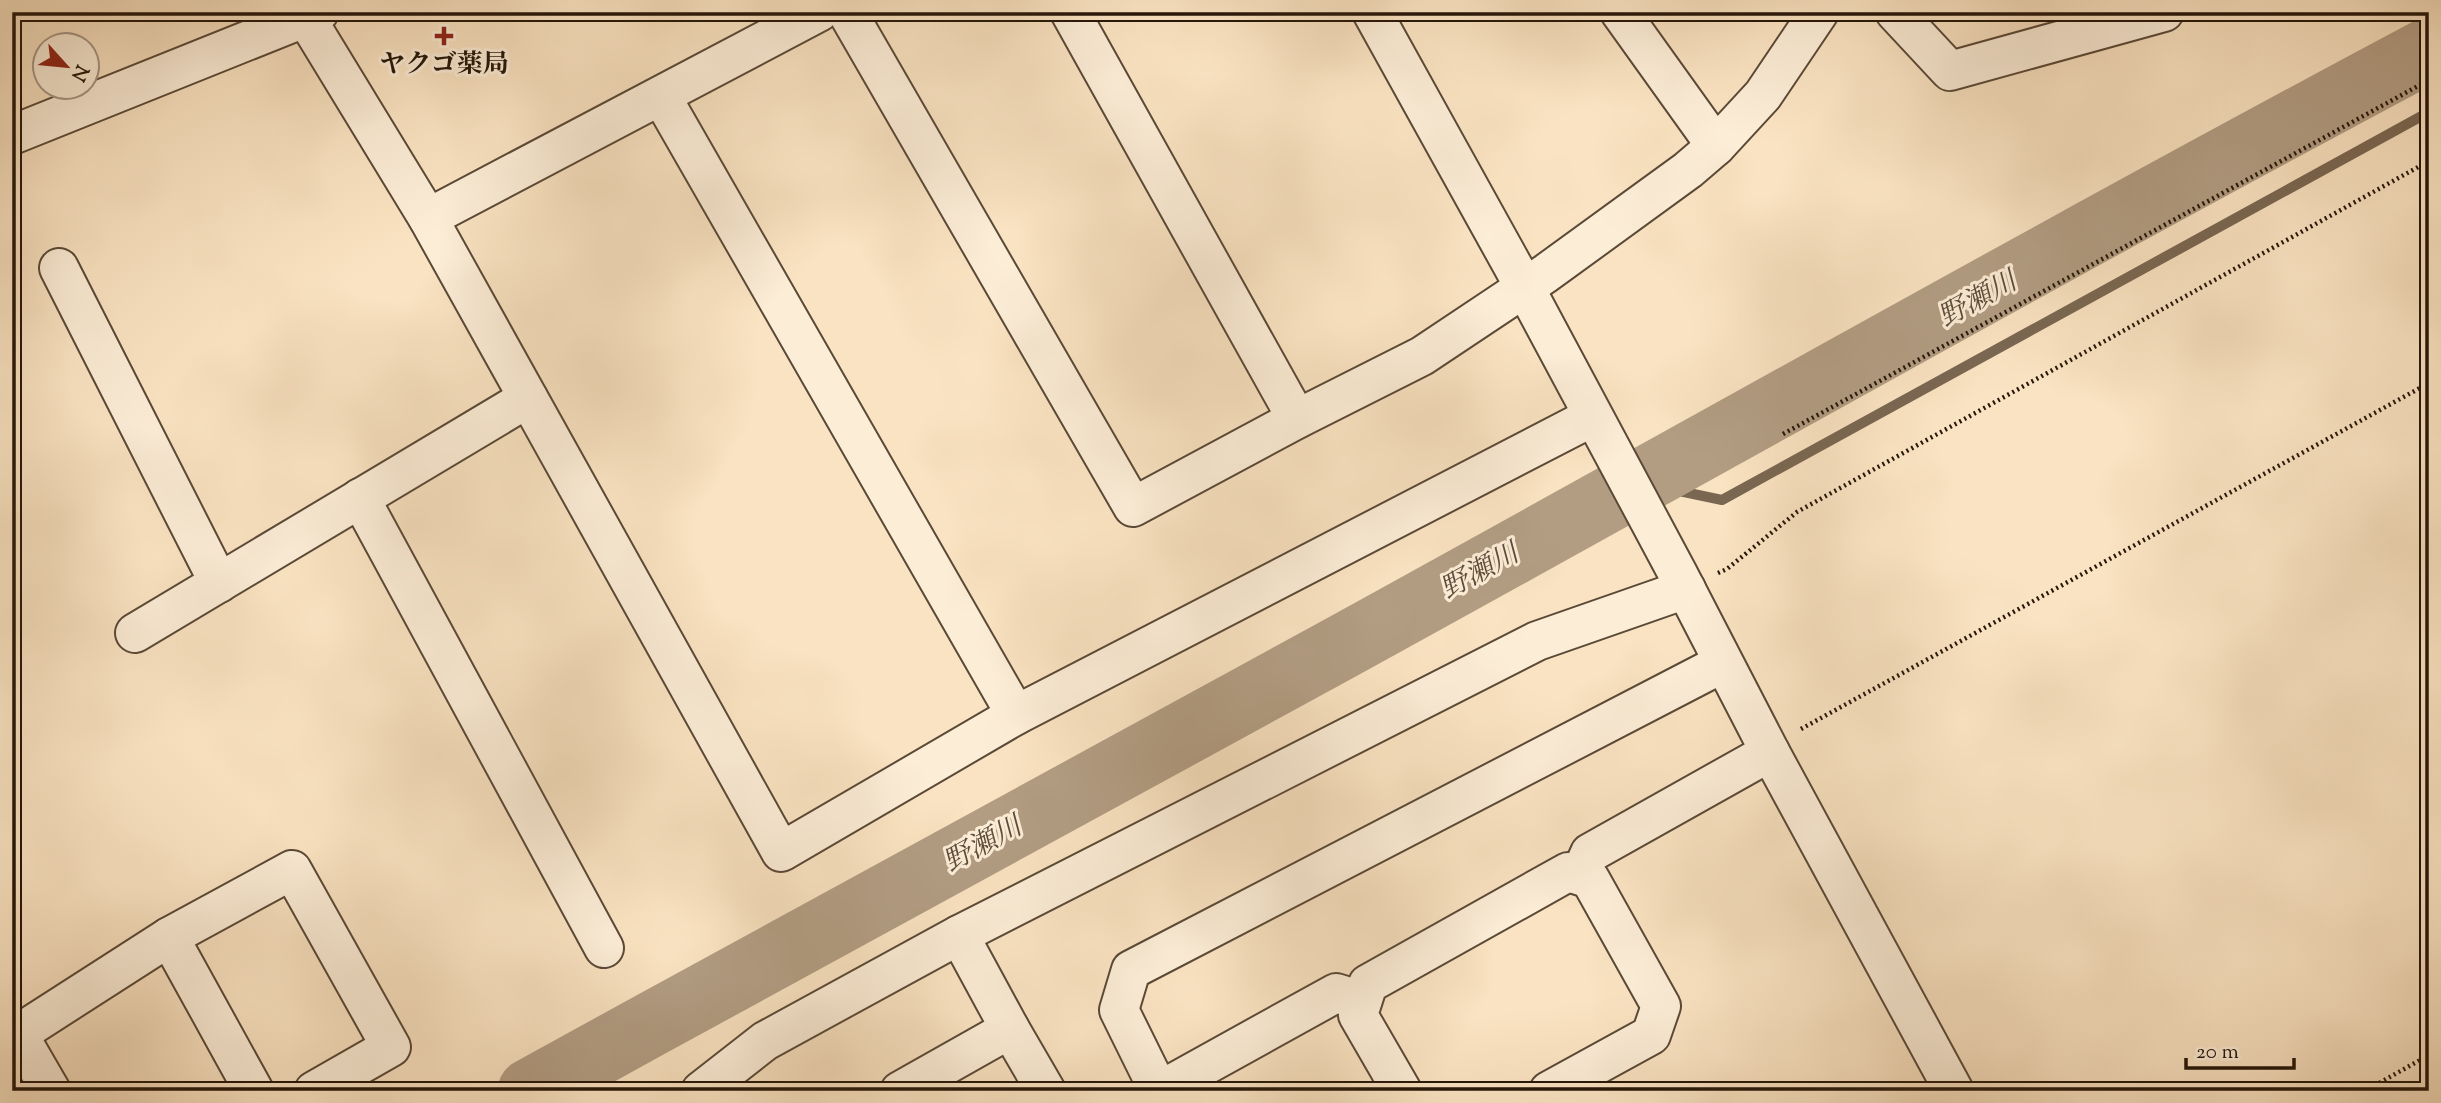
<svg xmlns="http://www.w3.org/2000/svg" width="2441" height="1103" font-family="'Sorts Mill Goudy','Noto Serif JP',serif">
<rect width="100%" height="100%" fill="#fae3c2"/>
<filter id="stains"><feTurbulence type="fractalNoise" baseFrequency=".00286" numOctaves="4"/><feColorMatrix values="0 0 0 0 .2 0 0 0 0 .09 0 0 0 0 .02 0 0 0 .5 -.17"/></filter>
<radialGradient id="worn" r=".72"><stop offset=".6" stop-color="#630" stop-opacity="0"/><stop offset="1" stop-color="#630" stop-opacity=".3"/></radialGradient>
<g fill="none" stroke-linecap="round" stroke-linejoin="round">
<path stroke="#7a6752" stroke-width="10" d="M 1641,483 L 1722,500 L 2429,112"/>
<path stroke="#b29d83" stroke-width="65" d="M 530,1091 C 800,942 1071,795 1342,647 C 1704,448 2064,244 2429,50"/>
<g stroke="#5a4937" stroke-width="42">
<g id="minor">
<path d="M 847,12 L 1133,507 L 1297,419 L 1422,356 L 1545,274 L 1688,170 L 1716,146 L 1763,95 L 1819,12"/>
<path d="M 1070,12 L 1297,419"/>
<path d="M 1372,12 L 1525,288 L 1678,574 L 1770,752 L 1954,1091"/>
<path d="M 1620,12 L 1716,146"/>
<path d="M 1895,12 L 1950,71 L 2164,12"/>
<path d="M 306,18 L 428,218 L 781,852 L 1016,715"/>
<path d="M 661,96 L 1016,715 L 1592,417"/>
<path d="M 12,135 L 319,12"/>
<path d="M 428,218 L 819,12"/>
<path d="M 59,268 L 219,583"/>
<path d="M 360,498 L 604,948"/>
<path d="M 135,633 L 528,398"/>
<path d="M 1580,875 L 1590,853 L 1770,752"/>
<path d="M 959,935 L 1010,1029"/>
<path d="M 169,937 L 254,1091"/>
<path d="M 51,1091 L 18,1034 L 169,937 L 292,870 L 391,1047 L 314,1091"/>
<path d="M 701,1091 L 765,1041 L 959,935 L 1537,641 L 1686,589"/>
<path d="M 900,1091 L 1010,1029 L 1046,1091"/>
<path d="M 1159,1091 L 1119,1010 L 1131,970 L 1723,663"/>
<path d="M 1159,1091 L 1336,993 L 1362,1001"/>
<path d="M 1402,1091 L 1358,1015 L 1368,984 L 1568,872 L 1590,879 L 1661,1006 L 1651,1035 L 1549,1091"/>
</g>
</g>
<g stroke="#251609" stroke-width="4.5" stroke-dasharray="2 3.5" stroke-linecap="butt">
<path d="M 1783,434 L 2429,80"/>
<path d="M 1718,573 L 1727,569 L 1797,512 L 2429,161"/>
<path d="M 1801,729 L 2429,383"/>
<path d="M 2365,1091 L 2429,1055"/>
</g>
<use href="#minor" stroke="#fcedd7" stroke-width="38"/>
</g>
<path fill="#8f2418" stroke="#fcedd7" stroke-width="2.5" d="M440.5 25.5h7v7h7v7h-7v7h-7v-7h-7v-7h7z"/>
<g text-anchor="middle" stroke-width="6" stroke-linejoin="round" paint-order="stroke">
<g font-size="26" font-weight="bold" fill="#251609" stroke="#fcedd7">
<text x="444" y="72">ヤクゴ薬局</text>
</g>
<g font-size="28" font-style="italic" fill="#5d4c3a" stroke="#fcedd7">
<text transform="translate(1977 298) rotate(-29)" y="10">野瀬川</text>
<text transform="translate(1479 570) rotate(-29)" y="10">野瀬川</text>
<text transform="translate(982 843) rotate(-29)" y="10">野瀬川</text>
</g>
</g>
<rect width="2441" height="1103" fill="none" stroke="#fae3c2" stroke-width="42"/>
<rect x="14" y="14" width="2413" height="1075" fill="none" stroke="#251609" stroke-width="3.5"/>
<rect x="21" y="21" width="2399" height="1061" fill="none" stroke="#251609" stroke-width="2"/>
<g transform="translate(66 66) rotate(117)"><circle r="33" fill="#fcedd7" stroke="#a69785" stroke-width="2"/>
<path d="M0-5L12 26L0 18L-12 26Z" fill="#8f2418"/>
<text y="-10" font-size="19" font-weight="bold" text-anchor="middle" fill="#251609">N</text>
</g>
<path d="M2186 1058v10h108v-10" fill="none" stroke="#251609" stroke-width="3.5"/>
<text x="2196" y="1058" font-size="21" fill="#251609" stroke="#fcedd7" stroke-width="5" paint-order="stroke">20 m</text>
<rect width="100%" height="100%" filter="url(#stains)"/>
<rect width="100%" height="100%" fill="url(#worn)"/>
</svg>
